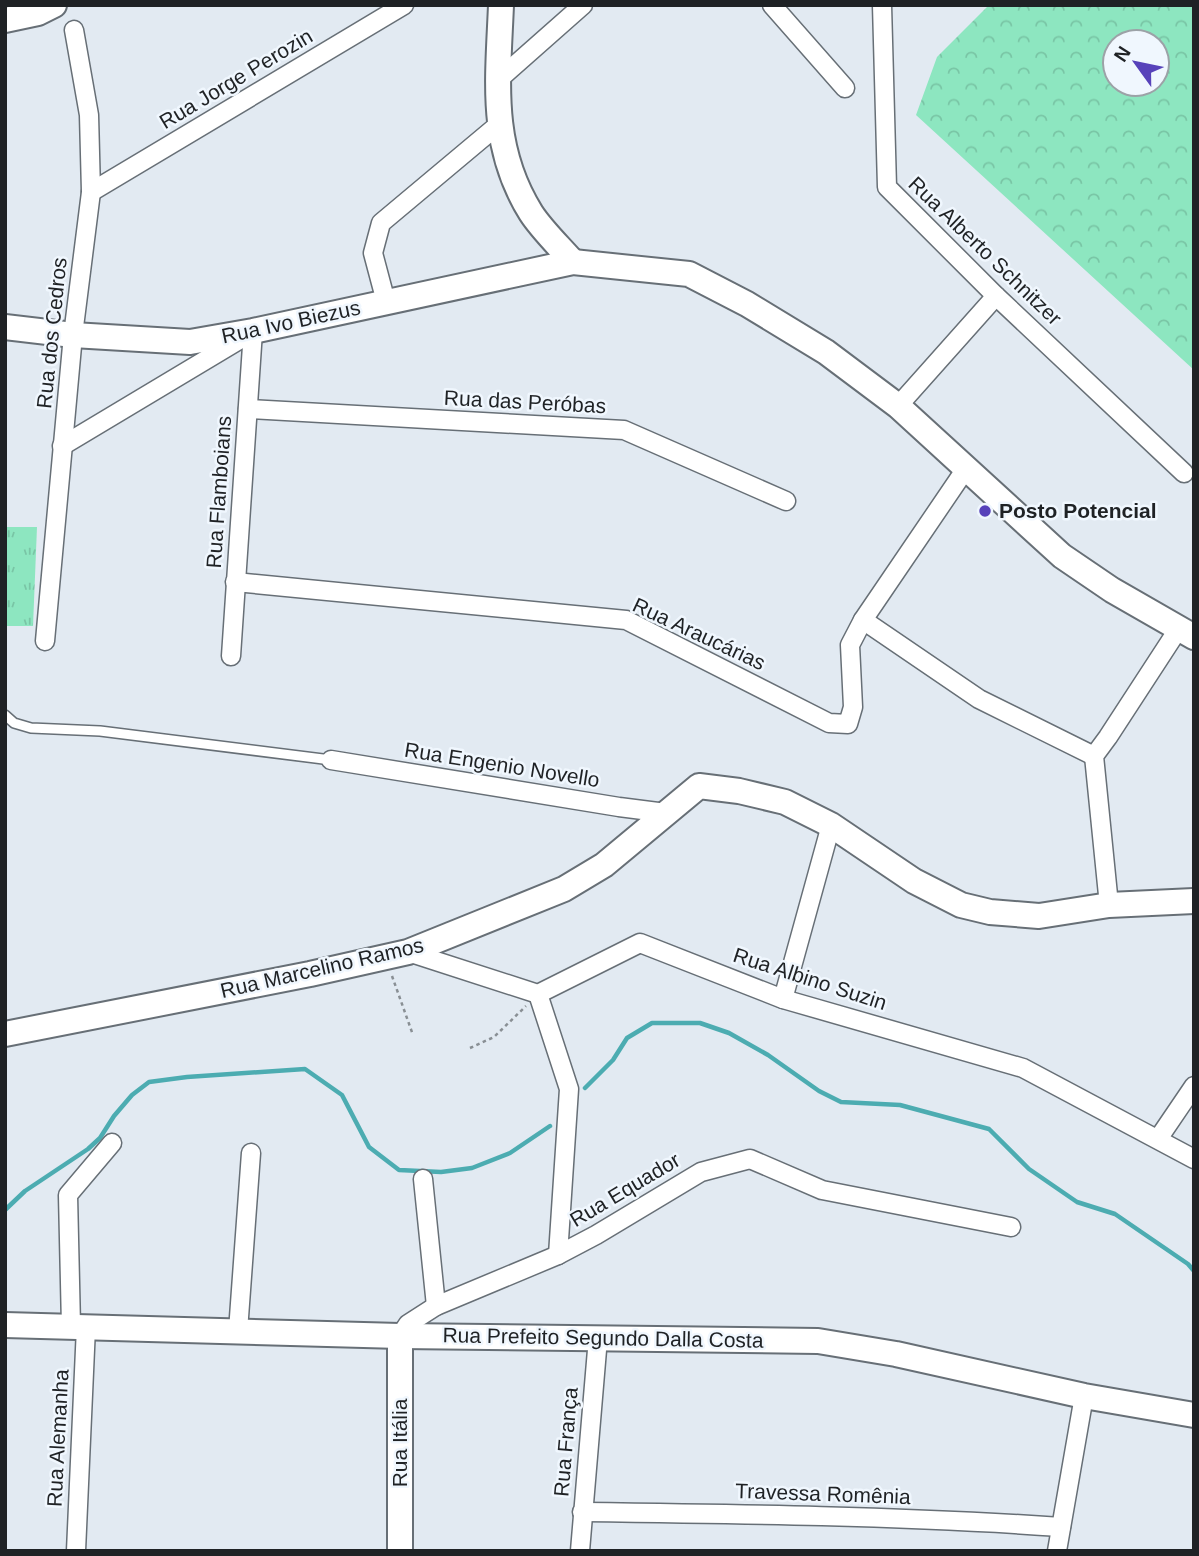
<svg xmlns="http://www.w3.org/2000/svg" width="1199" height="1556" font-family="Helvetica,sans-serif">
<defs>
<pattern id="grass-tufts" width="24" height="20" patternUnits="userSpaceOnUse" patternTransform="scale(1.75)"><rect width="24" height="20" fill="#8de6c0"/><path d="M3 7l-1-3M5 7V3M7 7l1-3M15 17l-1-3M17 17v-4M19 17l1-3" fill="none" stroke="#79c5a5"/></pattern>
<pattern id="forest-crowns" width="20" height="18" patternUnits="userSpaceOnUse" patternTransform="scale(1.75)"><rect width="20" height="18" fill="#8de6c0"/><path d="M2 6a3 3 0 1 1 6 0M12 15a3 3 0 1 1 6 0" fill="none" stroke="#79c5a5"/></pattern>
</defs>
<rect width="100%" height="100%" fill="#e2eaf2"/>
<path fill="url(#grass-tufts)" d="M 5,527 L 37,527 L 33,626 L 5,626 Z"/>
<path fill="url(#forest-crowns)" fill-rule="evenodd" d="M 989,5 L 1194,5 L 1194,370 L 916,115 L 937,57 ZM 1115,42 L 1157,42 L 1157,84 L 1115,84 Z"/>
<g fill="none" stroke-linecap="round" stroke-linejoin="round">
<g stroke="#4cacb1" stroke-width="4.5">
<path d="M 585,1088 L 613,1060 L 627,1038 L 652,1023 L 700,1023 L 729,1033 L 768,1055 L 819,1091 L 841,1102 L 900,1105 L 989,1129 L 1029,1169 L 1077,1202 L 1115,1214 L 1188,1264 L 1194,1271"/>
<path d="M 5,1210 L 25,1191 L 88,1149 L 100,1138 L 114,1116 L 132,1095 L 149,1082 L 187,1077 L 305,1069 L 342,1095 L 369,1147 L 399,1170 L 441,1172 L 472,1168 L 510,1153 L 550,1126"/>
</g>
<g stroke="#676f76" stroke-width="12">
<path id="lane" d="M 5,715 L 14,723 L 31,728 L 100,731 L 331,760"/>
</g>
<g stroke="#676f76" stroke-width="21">
<g id="street">
<path d="M 772,5 L 845,88"/>
<path d="M 882,5 L 887,187 L 996,296 L 1184,473"/>
<path d="M 498,80 L 583,5"/>
<path d="M 91,192 L 404,5"/>
<path d="M 386,302 L 373,253 L 381,223 L 498,125"/>
<path d="M 898,406 L 996,296"/>
<path d="M 248,409 L 624,430 L 786,501"/>
<path d="M 62,446 L 244,337"/>
<path d="M 235,582 L 626,620 L 829,723 L 848,724 L 853,707 L 850,645 L 863,620 L 965,470"/>
<path d="M 863,620 L 979,699 L 1094,756"/>
<path d="M 45,641 L 73,335 L 91,192 L 89,115 L 74,30"/>
<path d="M 231,656 L 253,331"/>
<path d="M 331,760 L 619,807 L 666,813"/>
<path d="M 1109,905 L 1094,756 L 1108,737 L 1179,628"/>
<path d="M 408,952 L 538,994 L 640,943 L 783,999 L 1023,1068 L 1194,1159"/>
<path d="M 538,994 L 569,1089 L 558,1255"/>
<path d="M 783,999 L 831,825"/>
<path d="M 1158,1139 L 1194,1086"/>
<path d="M 423,1179 L 436,1306"/>
<path d="M 71,1326 L 68,1195 L 112,1143"/>
<path d="M 238,1331 L 251,1153"/>
<path d="M 400,1336 L 408,1324 L 436,1306 L 558,1255 L 596,1235 L 701,1172 L 750,1159 L 822,1190 L 1011,1227"/>
<path d="M 582,1512 C 742,1514 902,1516 1061,1527"/>
<path d="M 76,1551 L 86,1327"/>
<path d="M 580,1551 L 598,1338"/>
<path d="M 1057,1551 L 1084,1396"/>
</g>
</g>
<g stroke="#676f76" stroke-width="28">
<g id="secondary">
<path d="M 501,5 C 498,80 489,146 531,213 C 542,230 559,246 573,262"/>
<path d="M 5,20 L 38,13 L 54,5"/>
<path d="M 5,327 L 73,335 L 190,342 L 253,331 L 573,262 L 689,274 L 747,304 L 826,352 L 898,406 L 1062,556 L 1112,590 L 1194,637"/>
<path d="M 5,1034 L 310,974 L 408,952 L 564,889 L 604,865 L 699,786 L 739,791 L 785,802 L 831,825 L 914,881 L 961,905 L 990,912 L 1039,916 L 1109,905 L 1194,901"/>
<path d="M 5,1325 L 400,1336 L 818,1341 L 896,1354 L 1084,1396 L 1194,1415"/>
<path d="M 400,1336 L 400,1551"/>
</g>
</g>
<g stroke="#898f94" stroke-width="2.5" stroke-dasharray="3.5 3.5" stroke-linecap="butt">
<path d="M 392,976 L 413,1035"/>
<path d="M 470,1048 L 494,1037 L 526,1006"/>
</g>
<use href="#lane" stroke="#fff" stroke-width="9"/>
<use href="#street" stroke="#fff" stroke-width="18"/>
<use href="#secondary" stroke="#fff" stroke-width="24"/>
</g>
<circle fill="#5742ba" stroke="#f0f7fe" stroke-width="2.5" cx="985" cy="511" r="7"/>
<g text-anchor="middle" stroke-width="5" stroke-linejoin="round" paint-order="stroke">
<g font-size="21" fill="#1f2225" stroke="#f0f7fe">
<text transform="translate(236 79) rotate(-31)" y="7">Rua Jorge Perozin</text>
<text transform="translate(985 251) rotate(44)" y="7">Rua Alberto Schnitzer</text>
<text transform="translate(291 322) rotate(-12)" y="7">Rua Ivo Biezus</text>
<text transform="translate(52 333) rotate(-84)" y="7">Rua dos Cedros</text>
<text transform="translate(525 402) rotate(3)" y="7">Rua das Peróbas</text>
<text transform="translate(219 492) rotate(-86)" y="7">Rua Flamboians</text>
<text transform="translate(699 634) rotate(25)" y="7">Rua Araucárias</text>
<text transform="translate(502 765) rotate(9)" y="7">Rua Engenio Novello</text>
<text transform="translate(322 968) rotate(-13)" y="7">Rua Marcelino Ramos</text>
<text transform="translate(810 979) rotate(18)" y="7">Rua Albino Suzin</text>
<text transform="translate(625 1190) rotate(-31)" y="7">Rua Equador</text>
<text transform="translate(603 1338) rotate(1)" y="7">Rua Prefeito Segundo Dalla Costa</text>
<text transform="translate(58 1438) rotate(-87)" y="7">Rua Alemanha</text>
<text transform="translate(566 1442) rotate(-85)" y="7">Rua França</text>
<text transform="translate(400 1443) rotate(-90)" y="7">Rua Itália</text>
<text transform="translate(823 1494) rotate(2)" y="7">Travessa Romênia</text>
</g>
<g font-size="21" font-weight="bold" fill="#1f2225" stroke="#f0f7fe" text-anchor="start">
<text x="999" y="518">Posto Potencial</text>
</g>
</g>
<rect width="1199" height="1556" fill="none" stroke="#1f2225" stroke-width="14"/>
<g transform="translate(1136 63) rotate(303)"><circle r="33" fill="#f0f7fe" stroke="#9ca2a7" stroke-width="2"/>
<path d="M0-5L12 26L0 18L-12 26Z" fill="#5742ba"/>
<text y="-10" font-size="19" font-weight="bold" text-anchor="middle" fill="#1f2225">N</text>
</g>
</svg>
